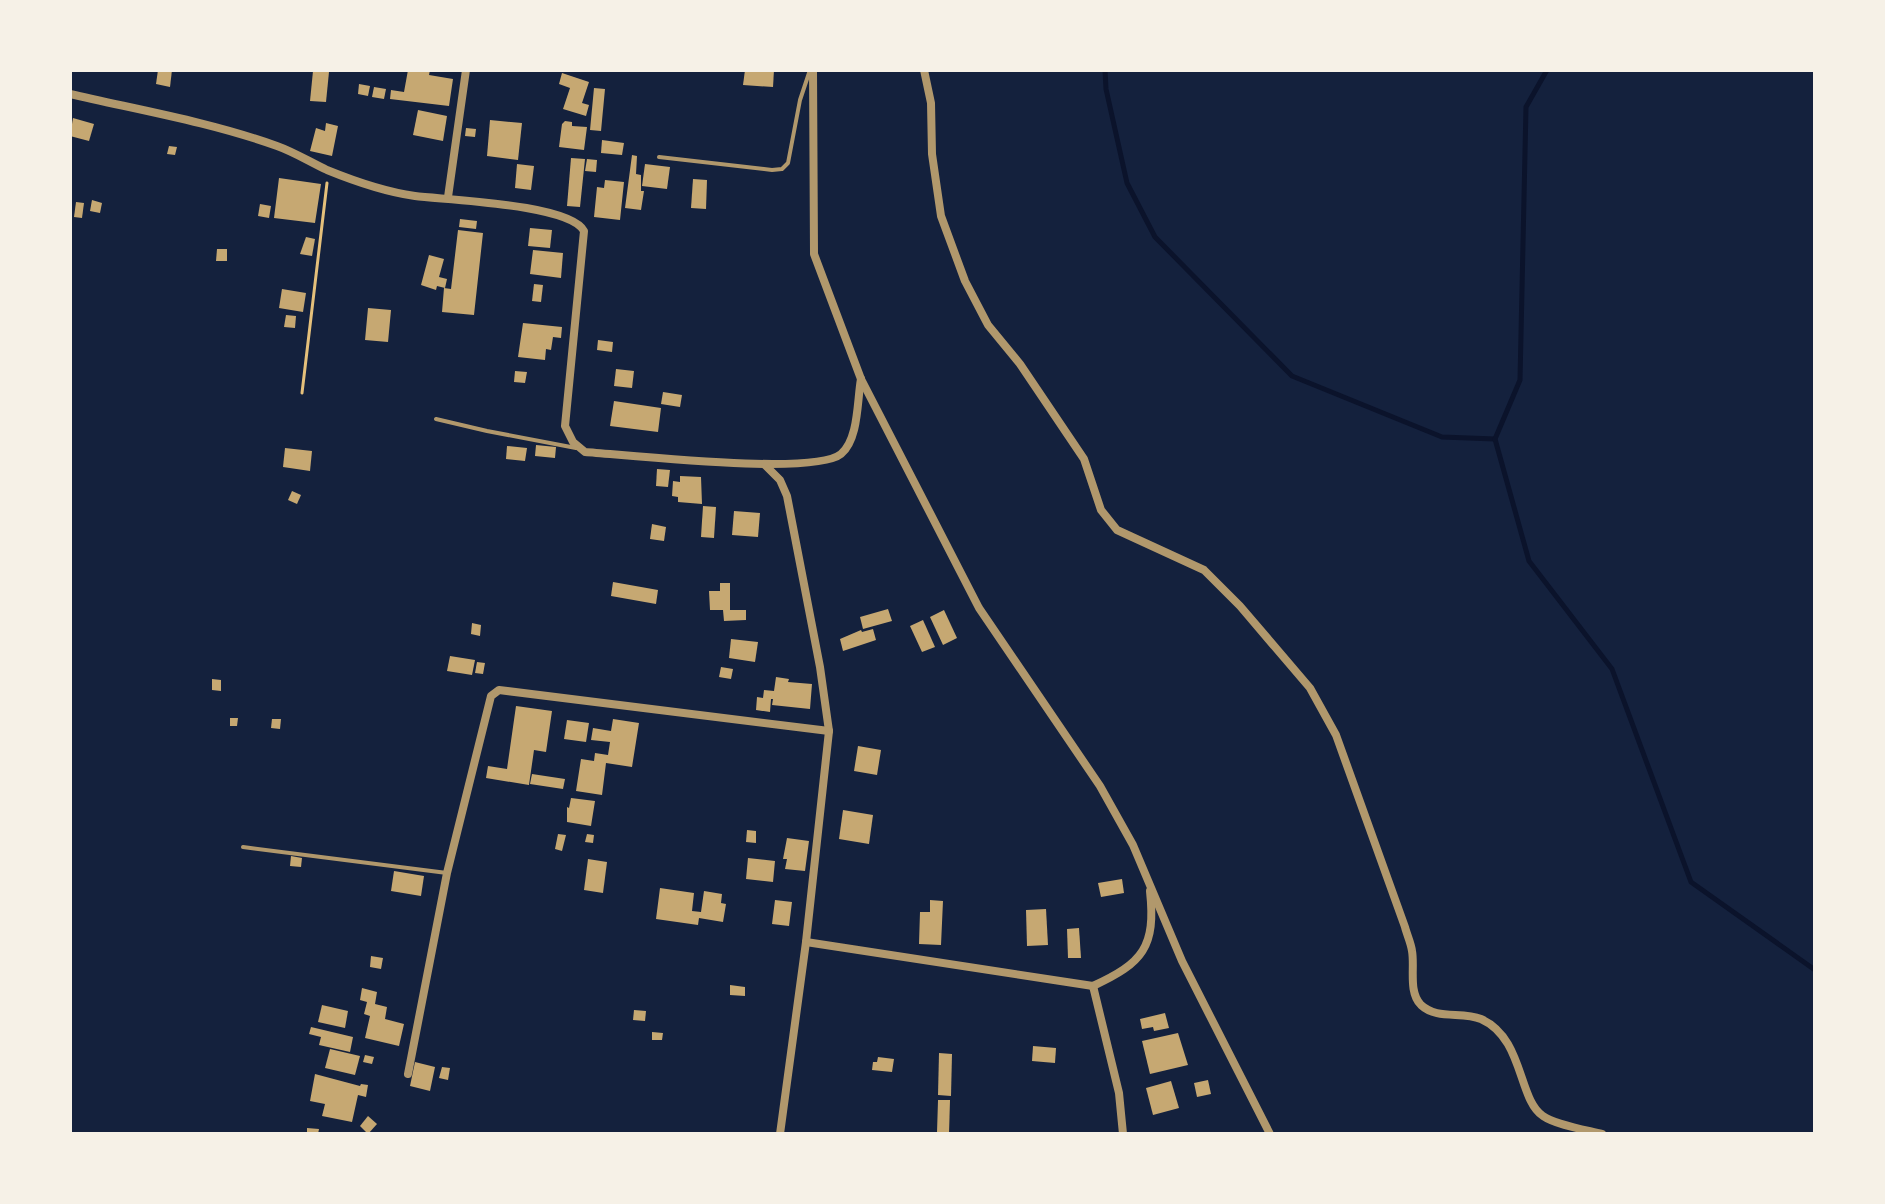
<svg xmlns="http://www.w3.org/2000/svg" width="1885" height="1204" font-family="'Golos Text',sans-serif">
<rect width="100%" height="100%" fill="#14213d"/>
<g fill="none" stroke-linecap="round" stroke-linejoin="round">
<g stroke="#0b132b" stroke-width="5">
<path d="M 1105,70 L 1106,89 L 1127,183 L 1155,237 L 1292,376 L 1442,437 L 1495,439"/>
<path d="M 1547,70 L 1526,107 L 1520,380 L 1495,439 L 1529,561 L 1612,669 L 1691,882 L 1815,970"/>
</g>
</g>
<g fill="#c6a872">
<path d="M 158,70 L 172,70 L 170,87 L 156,84 Z"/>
<path d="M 408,70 L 430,70 L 429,75 L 453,79 L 449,106 L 390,99 L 391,90 L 404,92 Z"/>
<path d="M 745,70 L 774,70 L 773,87 L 743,85 Z"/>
<path d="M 313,71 L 329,72 L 326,102 L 310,101 Z"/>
<path d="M 562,73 L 589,82 L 582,103 L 589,105 L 586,116 L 563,109 L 570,88 L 559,84 Z"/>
<path d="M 359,84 L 370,86 L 368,96 L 358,94 Z"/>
<path d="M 374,87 L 386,89 L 384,99 L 372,97 Z"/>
<path d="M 594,88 L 605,89 L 601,131 L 590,130 Z"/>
<path d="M 418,110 L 447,116 L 443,141 L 413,135 Z"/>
<path d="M 73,118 L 94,124 L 89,141 L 70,136 Z"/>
<path d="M 490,120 L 522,123 L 518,160 L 487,156 Z"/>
<path d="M 565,121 L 572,122 L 572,126 L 587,127 L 584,150 L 559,147 L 562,124 Z"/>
<path d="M 326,123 L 338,126 L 332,156 L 310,151 L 316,128 L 325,131 Z"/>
<path d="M 466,128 L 476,129 L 475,137 L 465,136 Z"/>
<path d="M 602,140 L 624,143 L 622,155 L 601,153 Z"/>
<path d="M 169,146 L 177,147 L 175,155 L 167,154 Z"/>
<path d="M 632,155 L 637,156 L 636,174 L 641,175 L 641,191 L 644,191 L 641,210 L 625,208 Z"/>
<path d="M 571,158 L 585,159 L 580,207 L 567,206 Z"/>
<path d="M 587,159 L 597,160 L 596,172 L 585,171 Z"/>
<path d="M 517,164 L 534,166 L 531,190 L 515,188 Z"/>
<path d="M 645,164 L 670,167 L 667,189 L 642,186 Z"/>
<path d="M 279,178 L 321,184 L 315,223 L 274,218 Z"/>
<path d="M 693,179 L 707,180 L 706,209 L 691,208 Z"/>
<path d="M 605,180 L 624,182 L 620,220 L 594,217 L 597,187 L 604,188 Z"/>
<path d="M 92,200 L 102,203 L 100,213 L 90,211 Z"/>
<path d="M 76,202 L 84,203 L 82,218 L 74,217 Z"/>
<path d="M 260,204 L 271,206 L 269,218 L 258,216 Z"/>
<path d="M 460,219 L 477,221 L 476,229 L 459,227 Z"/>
<path d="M 530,228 L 552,230 L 550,248 L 528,246 Z"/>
<path d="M 458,230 L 483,233 L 474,315 L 442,312 L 444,288 L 451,289 Z"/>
<path d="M 306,237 L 315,239 L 312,256 L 300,254 Z"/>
<path d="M 217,249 L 227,249 L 227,261 L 216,261 Z"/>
<path d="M 533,250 L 563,253 L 561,278 L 530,274 Z"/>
<path d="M 429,255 L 444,259 L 439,277 L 447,279 L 445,288 L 437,286 L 436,290 L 421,285 Z"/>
<path d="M 534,284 L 543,285 L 541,302 L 532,301 Z"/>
<path d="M 282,289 L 306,293 L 303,312 L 279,308 Z"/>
<path d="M 368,308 L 391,310 L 388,342 L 365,340 Z"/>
<path d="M 286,315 L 296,316 L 295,328 L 284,327 Z"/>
<path d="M 523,323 L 562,327 L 561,338 L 553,337 L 551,350 L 546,349 L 545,360 L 518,357 Z"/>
<path d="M 598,340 L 613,342 L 612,352 L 597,350 Z"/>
<path d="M 616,369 L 634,371 L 632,388 L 614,386 Z"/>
<path d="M 515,371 L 527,372 L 525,383 L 514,382 Z"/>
<path d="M 663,392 L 682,395 L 680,407 L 661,404 Z"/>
<path d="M 614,401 L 661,408 L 658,432 L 610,426 Z"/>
<path d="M 536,445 L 556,447 L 555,458 L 535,456 Z"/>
<path d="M 507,446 L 527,448 L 525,461 L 506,459 Z"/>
<path d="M 285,448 L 312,451 L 310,471 L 283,467 Z"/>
<path d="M 657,469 L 670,470 L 668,487 L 656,486 Z"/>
<path d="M 680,476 L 701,477 L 702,504 L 678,502 L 678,497 L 672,496 L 673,481 L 680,482 Z"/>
<path d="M 292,491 L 301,495 L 297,504 L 288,500 Z"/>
<path d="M 703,506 L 716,507 L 714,538 L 701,537 Z"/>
<path d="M 734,511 L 760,513 L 758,537 L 732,535 Z"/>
<path d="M 652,524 L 666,527 L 664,541 L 650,539 Z"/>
<path d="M 613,582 L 658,590 L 656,604 L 611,596 Z"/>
<path d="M 720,583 L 730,583 L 730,610 L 746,610 L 746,620 L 724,621 L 723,610 L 710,610 L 709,591 L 720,591 Z"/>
<path d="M 888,609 L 892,621 L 863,629 L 860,617 Z"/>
<path d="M 944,610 L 957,638 L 943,645 L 930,617 Z"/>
<path d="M 923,620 L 935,647 L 922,652 L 910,626 Z"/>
<path d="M 472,623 L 481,625 L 480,636 L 471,634 Z"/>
<path d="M 873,629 L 876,640 L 843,651 L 840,639 L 861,630 L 862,632 Z"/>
<path d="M 731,639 L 758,642 L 755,662 L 729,658 Z"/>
<path d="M 450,656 L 475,660 L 472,675 L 447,671 Z"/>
<path d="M 477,662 L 485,663 L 483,674 L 475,673 Z"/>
<path d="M 721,667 L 733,669 L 731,679 L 719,677 Z"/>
<path d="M 776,677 L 789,679 L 788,682 L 812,684 L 810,709 L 772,705 L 773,699 L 771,699 L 770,712 L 756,710 L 757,697 L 763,698 L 764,690 L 774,691 Z"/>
<path d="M 212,679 L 221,680 L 221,691 L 212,690 Z"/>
<path d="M 516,706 L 552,711 L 546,752 L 534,750 L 529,785 L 486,778 L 488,766 L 507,769 Z"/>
<path d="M 230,718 L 238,718 L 237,726 L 230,726 Z"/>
<path d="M 272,719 L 281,719 L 280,729 L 271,728 Z"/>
<path d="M 613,719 L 639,723 L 632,767 L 606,763 L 602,795 L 576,791 L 581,759 L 594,761 L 595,753 L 608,755 L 610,742 L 591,740 L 593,728 L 611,731 Z"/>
<path d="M 567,720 L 589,723 L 586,742 L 564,739 Z"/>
<path d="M 858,746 L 881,750 L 877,775 L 854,771 Z"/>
<path d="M 532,774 L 565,779 L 563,789 L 530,784 Z"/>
<path d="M 571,798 L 595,801 L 591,826 L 567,822 L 567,807 L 569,808 Z"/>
<path d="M 843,810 L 873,815 L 869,844 L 839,839 Z"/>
<path d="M 747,830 L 756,831 L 756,843 L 746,842 Z"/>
<path d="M 558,834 L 566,835 L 562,851 L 555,849 Z"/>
<path d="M 587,834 L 594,835 L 593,843 L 585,842 Z"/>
<path d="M 787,838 L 809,841 L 805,871 L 785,869 L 787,859 L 783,859 Z"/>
<path d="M 291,856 L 302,858 L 301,867 L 290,866 Z"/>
<path d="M 748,858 L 775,861 L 773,882 L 746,879 Z"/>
<path d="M 588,859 L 607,862 L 603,893 L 584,890 Z"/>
<path d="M 394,871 L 424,876 L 421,896 L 391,891 Z"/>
<path d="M 1122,879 L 1124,893 L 1101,897 L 1098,883 Z"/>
<path d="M 660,888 L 694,893 L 692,911 L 701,912 L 704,891 L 722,894 L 721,903 L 726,904 L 723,922 L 699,918 L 698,925 L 656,919 Z"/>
<path d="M 775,900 L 792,902 L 789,926 L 772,924 Z"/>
<path d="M 930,900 L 943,901 L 941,945 L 919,944 L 920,912 L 930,912 Z"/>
<path d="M 1046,909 L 1048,945 L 1027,946 L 1026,910 Z"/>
<path d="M 1079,928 L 1081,958 L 1068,958 L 1067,929 Z"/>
<path d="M 371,956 L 383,958 L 381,969 L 370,967 Z"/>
<path d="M 730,985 L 745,987 L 745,996 L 730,995 Z"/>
<path d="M 362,988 L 377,992 L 375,1004 L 387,1007 L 385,1019 L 404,1024 L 399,1046 L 365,1038 L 370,1016 L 364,1014 L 367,1002 L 360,1000 Z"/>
<path d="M 322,1005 L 348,1011 L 345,1028 L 318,1022 Z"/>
<path d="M 634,1010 L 646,1011 L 645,1021 L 633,1020 Z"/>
<path d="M 1165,1013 L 1169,1028 L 1154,1031 L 1153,1027 L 1142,1029 L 1140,1019 Z"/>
<path d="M 311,1027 L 353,1037 L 350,1052 L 319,1045 L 321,1037 L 309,1034 Z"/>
<path d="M 652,1032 L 663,1033 L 662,1040 L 652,1040 Z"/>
<path d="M 1178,1033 L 1188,1065 L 1150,1074 L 1142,1041 Z"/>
<path d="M 1033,1046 L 1056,1048 L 1055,1063 L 1032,1061 Z"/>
<path d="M 330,1049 L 360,1056 L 355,1075 L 325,1068 Z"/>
<path d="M 939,1053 L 952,1054 L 951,1096 L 938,1095 Z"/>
<path d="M 365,1055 L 374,1057 L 372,1064 L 363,1062 Z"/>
<path d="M 878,1057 L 894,1059 L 892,1072 L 872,1070 L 873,1062 L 877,1062 Z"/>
<path d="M 415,1062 L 435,1067 L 430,1091 L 410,1086 Z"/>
<path d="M 442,1067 L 450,1068 L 448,1080 L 439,1078 Z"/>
<path d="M 315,1074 L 360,1086 L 361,1084 L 368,1085 L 366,1097 L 358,1095 L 352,1122 L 322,1116 L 325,1104 L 310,1101 Z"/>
<path d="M 1208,1080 L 1211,1094 L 1197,1097 L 1194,1083 Z"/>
<path d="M 1171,1081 L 1179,1108 L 1153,1115 L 1146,1088 Z"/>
<path d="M 938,1100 L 950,1100 L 949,1134 L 937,1133 Z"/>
<path d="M 368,1116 L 377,1124 L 368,1134 L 360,1126 Z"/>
<path d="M 307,1128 L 319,1129 L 318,1134 L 307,1134 Z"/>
</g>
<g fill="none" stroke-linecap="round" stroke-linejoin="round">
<path stroke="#e5c07b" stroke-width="3" d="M 302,393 L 327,183"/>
<g stroke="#b1986c" stroke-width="4">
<path d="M 659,157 L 772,170 L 782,169 L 788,163 L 800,100 L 810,70"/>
<path d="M 436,419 L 487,431 L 576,448"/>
<path d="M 243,847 L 447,873"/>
</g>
<g stroke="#b1986c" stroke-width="8">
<path d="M 813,70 L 814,254 L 861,379 L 979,608 L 1100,786 L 1133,845 L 1182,961 L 1270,1134"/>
<path d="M 924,70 L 931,103 L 932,154 L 941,216 L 965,281 L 988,325 L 1020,364 L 1084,459 L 1101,510 L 1117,530 L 1204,570 L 1240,606 L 1310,688 L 1336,735 L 1405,927 C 1407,935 1411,943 1412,951 C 1415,967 1408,992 1421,1005 C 1437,1020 1462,1011 1481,1019 C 1524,1038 1518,1100 1543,1116 C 1556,1125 1586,1130 1602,1134"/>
<path d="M 70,94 C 139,110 210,122 277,146 C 294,152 310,162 327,170 C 354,181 386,192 415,196 C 447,200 570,204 584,231 L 565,426 L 573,442 L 585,452 C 629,455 814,476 841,454 C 859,439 857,400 861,379"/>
<path d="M 448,197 L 466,70"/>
<path d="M 765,465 L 780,480 L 787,496 L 820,667 L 829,731 L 806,942 L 780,1134"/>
<path d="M 806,942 L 1093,986"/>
<path d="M 1093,986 L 1119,1093 L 1123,1134"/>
<path d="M 1093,986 C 1143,963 1156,947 1150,891"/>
<path d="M 408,1074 L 447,873 L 491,696 L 499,690 L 829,731"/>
</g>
</g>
<rect width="1885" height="1204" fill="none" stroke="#f6f1e7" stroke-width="144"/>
</svg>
